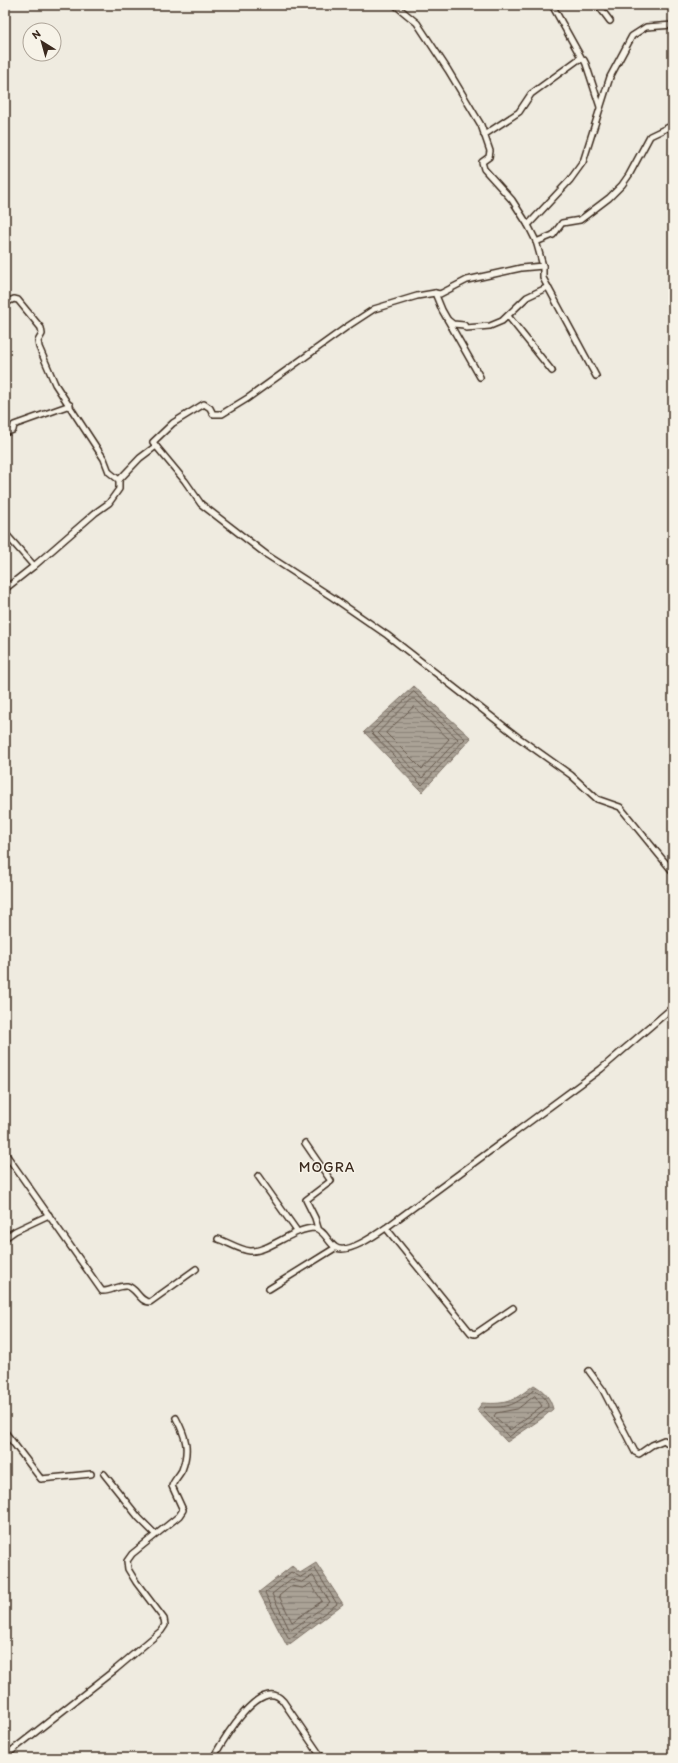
<svg xmlns="http://www.w3.org/2000/svg" width="678" height="1763" font-family="Itim,sans-serif">
<defs>
<pattern id="water-rules" width="6" height="5" patternUnits="userSpaceOnUse"><rect width="6" height="5" fill="#aaa296"/><path d="M0 2.5h6" fill="none" stroke="#8c847a"/></pattern>
</defs>
<rect width="100%" height="100%" fill="#efebe0"/>
<filter id="ink" filterUnits="userSpaceOnUse"><feTurbulence type="fractalNoise" baseFrequency=".025" numOctaves="2"/><feDisplacementMap in="SourceGraphic" scale="8" xChannelSelector="R" yChannelSelector="G"/><feConvolveMatrix kernelMatrix="1 2 1 2 8 2 1 2 1" color-interpolation-filters="sRGB"/></filter>
<g filter="url(#ink)">
<g fill="url(#water-rules)" stroke="#7e7266">
<path d="M 414,686 L 471,738 L 422,792 L 364,732 Z"/>
<path d="M 534,1385 C 544,1391 550,1397 553,1409 L 541,1419 L 507,1442 L 477,1410 L 482,1403 C 509,1405 514,1400 534,1385 Z"/>
<path d="M 316,1563 L 343,1604 L 287,1646 L 259,1592 L 292,1566 L 300,1573 Z"/>
</g>
<g fill="none" stroke-linecap="round" stroke-linejoin="round">
<g stroke="#675a4e" stroke-width="1">
<path d="M 414,692 L 465,739 L 422,785 L 371,732 Z"/>
<path d="M 412,699 L 415,699 L 458,739 L 422,778 L 378,733 Z"/>
<path d="M 414,707 L 449,739 L 422,769 L 386,733 Z"/>
<path d="M 534,1390 C 541,1393 548,1400 548,1407 L 509,1437 L 483,1410 L 485,1407 C 511,1408 513,1405 534,1390 Z"/>
<path d="M 535,1396 L 542,1406 L 510,1430 L 494,1416 L 496,1413 L 517,1409 Z"/>
<path d="M 315,1569 L 337,1604 L 289,1639 L 265,1593 L 291,1572 L 300,1577 Z"/>
<path d="M 313,1576 L 330,1602 L 290,1631 L 272,1594 L 291,1579 L 301,1582 Z"/>
<path d="M 311,1584 L 322,1601 L 292,1622 L 279,1596 L 291,1586 L 302,1588 Z"/>
</g>
<g stroke="#3b2a1e" stroke-width="8">
<g id="street">
<path d="M 395,5 L 417,23 L 448,70 L 481,125 L 490,151 L 489,157 L 482,162 L 484,169 L 512,200 L 528,225"/>
<path d="M 552,5 L 582,59"/>
<path d="M 598,5 L 610,21"/>
<path d="M 484,135 L 519,112 L 531,94 L 579,59 L 584,60 L 586,64 L 600,107"/>
<path d="M 536,242 L 553,235 L 562,223 L 580,220 L 609,198 L 622,185 L 629,175 L 650,136 L 673,125"/>
<path d="M 543,266 L 543,278 L 596,376"/>
<path d="M 435,293 L 442,310 L 480,377"/>
<path d="M 5,303 L 14,299 L 18,300 L 41,328 L 42,334 L 38,341 L 39,347 L 55,384 L 104,459 L 109,472 L 119,480 L 140,458 L 156,446 L 153,442 L 173,423 L 204,404 L 210,408 L 213,414 L 222,414 L 248,398 L 348,326 L 374,309 L 417,296 L 435,293 L 440,294 L 467,280 L 521,268 L 543,266 L 536,241 L 528,225 L 570,180 L 583,162 L 610,77 L 632,36 L 646,27 L 673,25"/>
<path d="M 508,316 L 552,371"/>
<path d="M 448,320 L 453,324 L 464,325 L 466,328 L 490,326 L 502,321 L 527,297 L 548,287"/>
<path d="M 5,433 L 13,430 L 14,425 L 70,405"/>
<path d="M 156,446 L 185,481 L 201,504 L 267,555 L 332,597 L 387,635 L 519,738 L 571,775 L 597,799 L 620,807 L 673,872"/>
<path d="M 5,533 L 34,566"/>
<path d="M 5,589 L 34,566 L 95,513 L 109,503 L 119,489 L 119,480"/>
<path d="M 305,1143 L 331,1181 L 306,1200 L 315,1218 L 318,1228"/>
<path d="M 5,1153 L 102,1291 C 110,1292 118,1285 127,1286 C 137,1288 139,1302 150,1302 L 196,1269"/>
<path d="M 258,1176 L 297,1231"/>
<path d="M 386,1228 L 471,1333 L 475,1334 L 513,1308"/>
<path d="M 5,1238 L 15,1231 L 49,1215"/>
<path d="M 218,1239 C 228,1242 239,1250 250,1251 C 269,1252 293,1228 315,1228 C 325,1231 327,1241 335,1247 C 346,1256 377,1234 387,1227 L 601,1069 L 673,1007"/>
<path d="M 269,1289 L 335,1248"/>
<path d="M 589,1371 L 603,1390 L 635,1452 L 639,1454 L 652,1445 L 664,1440 L 673,1447"/>
<path d="M 5,1432 L 41,1479 L 91,1474"/>
<path d="M 104,1474 L 139,1518 L 155,1534"/>
<path d="M 5,1756 L 116,1669 L 161,1631 L 165,1625 L 164,1619 L 136,1582 L 128,1569 L 127,1561 L 132,1554 L 179,1516 L 183,1510 L 172,1486 C 174,1480 179,1476 182,1470 C 190,1449 186,1437 176,1418"/>
<path d="M 213,1758 C 222,1742 261,1674 283,1701 L 322,1758"/>
</g>
</g>
<use href="#street" stroke="#f7f3e8" stroke-width="5"/>
</g>
</g>
<g text-anchor="middle" stroke-width="3" stroke-linejoin="round" paint-order="stroke">
<g font-size="15" letter-spacing="1" fill="#3b2a1e" stroke="#f7f3e8">
<text x="327" y="1172">MOGRA</text>
</g>
</g>
<rect width="678" height="1763" fill="none" stroke="#f7f3e8" stroke-width="20"/>
<rect x="10" y="10" width="658" height="1743" fill="none" stroke="#3b2a1e" stroke-width="1.5" filter="url(#ink)"/>
<g transform="translate(42 42) rotate(323)"><circle r="19" fill="#f7f3e8" stroke="#aca397"/>
<path d="M0-3L7 15L0 10L-7 15Z" fill="#3b2a1e"/>
<text y="-6" font-size="11" font-weight="bold" text-anchor="middle" fill="#3b2a1e">N</text>
</g>
</svg>
